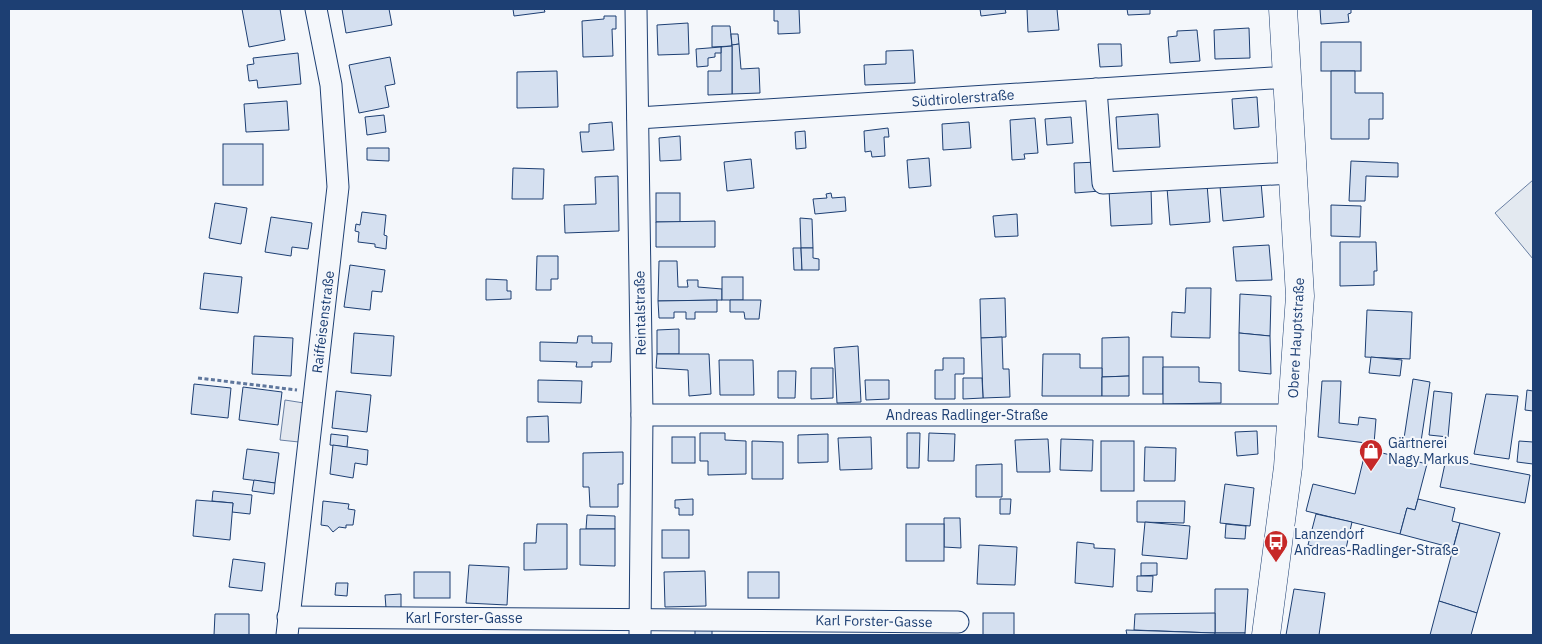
<svg xmlns="http://www.w3.org/2000/svg" width="1542" height="644" font-family="'IBM Plex Sans',sans-serif">
<rect width="100%" height="100%" fill="#f4f7fb"/>
<path fill="#e3e9f0" stroke="#687fa3" d="M 1533,180 L 1533,259 L 1495,213 Z"/>
<path fill="#e3e8f0" stroke="#687fa3" d="M 285,400 L 304,403 L 299,442 L 280,440 Z"/>
<g fill="#d5e0f0" stroke="#1d3f73">
<path d="M 242,9 L 280,9 L 285,40 L 249,47 Z"/>
<path d="M 342,9 L 389,9 L 392,25 L 346,33 Z"/>
<path d="M 513,9 L 544,9 L 545,12 L 514,16 Z"/>
<path d="M 774,9 L 799,9 L 800,33 L 778,34 L 778,21 L 774,21 Z"/>
<path d="M 980,9 L 1005,9 L 1006,13 L 981,16 Z"/>
<path d="M 1027,9 L 1057,9 L 1059,30 L 1028,32 Z"/>
<path d="M 1127,9 L 1150,9 L 1150,14 L 1128,15 Z"/>
<path d="M 1320,9 L 1351,9 L 1351,13 L 1348,14 L 1349,22 L 1321,24 Z"/>
<path d="M 604,16 L 616,16 L 616,29 L 612,29 L 613,56 L 583,57 L 582,21 L 604,19 Z"/>
<path d="M 688,23 L 689,54 L 658,55 L 657,25 Z"/>
<path d="M 712,26 L 730,26 L 732,46 L 712,47 Z"/>
<path d="M 1249,28 L 1250,58 L 1215,59 L 1214,30 Z"/>
<path d="M 1197,30 L 1200,61 L 1170,63 L 1168,37 L 1177,36 L 1177,31 Z"/>
<path d="M 731,34 L 738,34 L 739,44 L 732,45 Z"/>
<rect x="1321" y="42" width="40" height="29"/>
<path d="M 739,44 L 741,69 L 759,68 L 760,93 L 732,94 L 732,45 Z"/>
<path d="M 1098,44 L 1121,44 L 1122,66 L 1100,67 Z"/>
<path d="M 732,46 L 732,94 L 708,95 L 708,71 L 721,71 L 721,47 Z"/>
<path d="M 721,47 L 721,53 L 715,53 L 715,57 L 708,58 L 708,66 L 697,67 L 696,49 Z"/>
<path d="M 913,50 L 915,83 L 865,85 L 864,65 L 886,64 L 886,51 Z"/>
<path d="M 298,53 L 301,84 L 258,88 L 257,80 L 249,81 L 247,65 L 254,64 L 253,58 Z"/>
<path d="M 390,57 L 395,84 L 385,86 L 389,107 L 359,113 L 349,65 Z"/>
<path d="M 557,71 L 558,107 L 517,108 L 517,72 Z"/>
<path d="M 1331,71 L 1355,71 L 1355,93 L 1383,93 L 1383,119 L 1369,119 L 1369,139 L 1331,139 Z"/>
<path d="M 1257,97 L 1259,127 L 1234,129 L 1232,99 Z"/>
<path d="M 287,101 L 289,130 L 246,132 L 244,104 Z"/>
<path d="M 1158,114 L 1160,147 L 1118,149 L 1116,117 Z"/>
<path d="M 384,115 L 386,132 L 367,135 L 365,117 Z"/>
<path d="M 1071,117 L 1073,143 L 1047,145 L 1045,119 Z"/>
<path d="M 1035,118 L 1038,153 L 1024,154 L 1025,159 L 1012,160 L 1010,120 Z"/>
<path d="M 612,122 L 614,150 L 582,152 L 580,132 L 589,132 L 589,124 Z"/>
<path d="M 969,122 L 971,148 L 943,150 L 942,124 Z"/>
<path d="M 888,128 L 889,137 L 884,137 L 885,156 L 872,157 L 871,151 L 865,152 L 864,131 Z"/>
<path d="M 805,131 L 806,148 L 796,149 L 795,132 Z"/>
<path d="M 680,136 L 681,160 L 660,161 L 659,138 Z"/>
<rect x="223" y="144" width="40" height="41"/>
<path d="M 367,148 L 389,148 L 389,161 L 367,160 Z"/>
<path d="M 929,158 L 931,186 L 909,188 L 907,160 Z"/>
<path d="M 751,159 L 754,188 L 727,191 L 724,162 Z"/>
<path d="M 1351,161 L 1398,163 L 1398,177 L 1366,176 L 1365,201 L 1349,201 Z"/>
<path d="M 1099,162 L 1100,191 L 1075,193 L 1074,163 Z"/>
<path d="M 513,168 L 544,169 L 543,199 L 512,199 Z"/>
<path d="M 618,176 L 619,231 L 565,233 L 564,205 L 596,204 L 595,177 Z"/>
<path d="M 1261,182 L 1264,217 L 1223,221 L 1220,186 Z"/>
<path d="M 1207,184 L 1210,222 L 1170,225 L 1167,188 Z"/>
<path d="M 1151,188 L 1152,224 L 1111,226 L 1109,190 Z"/>
<rect x="656" y="193" width="24" height="29"/>
<path d="M 831,193 L 832,198 L 845,197 L 846,211 L 815,214 L 813,199 L 827,198 L 826,194 Z"/>
<path d="M 215,203 L 247,208 L 241,244 L 209,238 Z"/>
<path d="M 1331,205 L 1361,206 L 1360,237 L 1331,236 Z"/>
<path d="M 362,212 L 386,215 L 384,235 L 387,236 L 386,249 L 375,247 L 375,244 L 358,242 L 359,232 L 355,231 L 356,224 L 360,225 Z"/>
<path d="M 1017,214 L 1018,236 L 995,237 L 993,216 Z"/>
<path d="M 271,217 L 312,223 L 308,249 L 292,247 L 291,256 L 265,252 Z"/>
<path d="M 800,218 L 812,219 L 813,248 L 801,248 Z"/>
<path d="M 715,221 L 715,247 L 656,247 L 656,222 Z"/>
<path d="M 1340,242 L 1376,242 L 1377,271 L 1374,271 L 1374,285 L 1340,286 Z"/>
<path d="M 1269,245 L 1272,280 L 1236,281 L 1233,247 Z"/>
<path d="M 793,248 L 801,248 L 802,270 L 794,270 Z"/>
<path d="M 801,248 L 813,248 L 813,258 L 819,259 L 819,270 L 802,270 Z"/>
<path d="M 537,256 L 558,256 L 558,279 L 551,279 L 551,290 L 536,290 Z"/>
<path d="M 659,261 L 677,261 L 678,287 L 688,287 L 687,280 L 698,280 L 698,287 L 722,289 L 722,300 L 658,301 Z"/>
<path d="M 350,265 L 385,270 L 382,292 L 372,291 L 370,310 L 344,307 Z"/>
<path d="M 204,273 L 242,277 L 238,313 L 200,309 Z"/>
<rect x="722" y="277" width="21" height="23"/>
<path d="M 486,279 L 507,280 L 507,291 L 511,291 L 511,299 L 486,300 Z"/>
<path d="M 1186,288 L 1211,288 L 1210,338 L 1171,337 L 1172,312 L 1185,313 Z"/>
<path d="M 1240,294 L 1271,296 L 1270,336 L 1239,333 Z"/>
<path d="M 1005,298 L 1006,337 L 981,338 L 980,299 Z"/>
<path d="M 717,300 L 717,312 L 695,312 L 695,319 L 686,319 L 686,312 L 674,312 L 674,318 L 659,318 L 658,301 Z"/>
<path d="M 730,300 L 761,300 L 759,319 L 745,319 L 744,312 L 730,312 Z"/>
<path d="M 1367,310 L 1412,312 L 1410,359 L 1365,357 Z"/>
<path d="M 679,329 L 679,354 L 657,354 L 657,330 Z"/>
<path d="M 354,333 L 394,336 L 391,376 L 351,373 Z"/>
<path d="M 1239,333 L 1270,336 L 1271,374 L 1239,371 Z"/>
<path d="M 254,336 L 293,338 L 291,376 L 252,374 Z"/>
<path d="M 578,336 L 592,336 L 592,343 L 612,343 L 611,362 L 592,362 L 592,367 L 576,367 L 577,362 L 540,361 L 540,342 L 577,343 Z"/>
<path d="M 1002,337 L 1003,369 L 1009,369 L 1010,397 L 983,398 L 981,338 Z"/>
<path d="M 1129,337 L 1129,376 L 1102,377 L 1102,338 Z"/>
<path d="M 858,346 L 861,402 L 837,403 L 834,348 Z"/>
<path d="M 657,354 L 709,354 L 711,394 L 689,396 L 688,370 L 656,368 Z"/>
<path d="M 1043,354 L 1080,354 L 1080,368 L 1102,368 L 1102,396 L 1042,396 Z"/>
<rect x="1143" y="357" width="20" height="37"/>
<path d="M 1371,357 L 1402,360 L 1400,376 L 1369,373 Z"/>
<path d="M 943,358 L 964,358 L 964,374 L 955,374 L 955,399 L 935,399 L 935,370 L 943,370 Z"/>
<path d="M 719,360 L 753,360 L 754,395 L 720,395 Z"/>
<path d="M 1163,367 L 1199,367 L 1199,382 L 1221,383 L 1221,403 L 1163,404 Z"/>
<path d="M 811,368 L 833,368 L 833,398 L 811,399 Z"/>
<path d="M 778,371 L 796,371 L 795,398 L 778,398 Z"/>
<path d="M 1129,376 L 1129,396 L 1102,396 L 1102,377 Z"/>
<path d="M 963,378 L 982,378 L 983,398 L 963,399 Z"/>
<path d="M 1413,379 L 1430,382 L 1420,448 L 1403,445 Z"/>
<path d="M 538,380 L 582,381 L 581,403 L 538,402 Z"/>
<path d="M 865,380 L 889,380 L 889,399 L 866,400 Z"/>
<path d="M 1322,381 L 1341,381 L 1339,423 L 1358,425 L 1359,417 L 1376,419 L 1374,444 L 1318,437 Z"/>
<path d="M 194,384 L 231,388 L 228,418 L 191,414 Z"/>
<path d="M 243,387 L 282,392 L 278,425 L 239,420 Z"/>
<path d="M 1527,390 L 1533,391 L 1533,411 L 1525,410 Z"/>
<path d="M 336,391 L 371,395 L 367,432 L 332,428 Z"/>
<path d="M 1434,391 L 1452,393 L 1448,437 L 1429,435 Z"/>
<path d="M 1486,394 L 1518,396 L 1509,459 L 1474,454 Z"/>
<path d="M 548,416 L 549,442 L 527,442 L 527,417 Z"/>
<path d="M 1257,431 L 1258,454 L 1237,456 L 1235,432 Z"/>
<path d="M 700,433 L 725,433 L 725,440 L 746,441 L 746,474 L 708,475 L 708,461 L 700,461 Z"/>
<path d="M 907,433 L 920,433 L 919,468 L 907,468 Z"/>
<path d="M 929,433 L 955,434 L 954,461 L 928,461 Z"/>
<path d="M 331,434 L 348,436 L 347,447 L 330,445 Z"/>
<path d="M 828,434 L 828,462 L 798,463 L 798,435 Z"/>
<rect x="672" y="437" width="23" height="26"/>
<path d="M 871,437 L 872,469 L 840,470 L 838,438 Z"/>
<path d="M 1048,439 L 1050,472 L 1017,472 L 1015,440 Z"/>
<path d="M 1061,439 L 1093,440 L 1092,471 L 1060,470 Z"/>
<path d="M 752,441 L 783,442 L 783,479 L 752,479 Z"/>
<rect x="1101" y="441" width="33" height="50"/>
<path d="M 1519,441 L 1533,442 L 1533,464 L 1517,462 Z"/>
<path d="M 333,445 L 368,450 L 367,465 L 355,463 L 353,478 L 330,474 Z"/>
<path d="M 1145,447 L 1176,448 L 1175,481 L 1144,481 Z"/>
<path d="M 247,449 L 279,453 L 275,483 L 243,479 Z"/>
<path d="M 1366,449 L 1427,464 L 1415,510 L 1407,508 L 1400,534 L 1306,511 L 1313,484 L 1355,494 Z"/>
<path d="M 623,452 L 623,484 L 618,484 L 618,507 L 590,507 L 589,487 L 583,487 L 583,453 Z"/>
<path d="M 1446,459 L 1530,475 L 1525,503 L 1440,487 Z"/>
<path d="M 1002,464 L 1002,497 L 976,497 L 976,465 Z"/>
<path d="M 254,480 L 275,483 L 274,494 L 252,491 Z"/>
<path d="M 1225,484 L 1254,488 L 1250,526 L 1220,523 Z"/>
<path d="M 213,491 L 252,495 L 250,514 L 232,512 L 233,503 L 212,501 Z"/>
<path d="M 693,499 L 693,515 L 679,515 L 679,508 L 675,508 L 675,500 Z"/>
<path d="M 1000,499 L 1011,499 L 1010,514 L 1000,514 Z"/>
<path d="M 1418,499 L 1455,508 L 1452,521 L 1460,523 L 1453,548 L 1400,534 L 1407,508 L 1415,510 Z"/>
<path d="M 196,500 L 233,503 L 230,540 L 193,536 Z"/>
<path d="M 323,501 L 349,504 L 348,509 L 355,510 L 353,525 L 346,525 L 346,528 L 339,527 L 333,532 L 328,526 L 321,525 Z"/>
<path d="M 1137,501 L 1185,501 L 1184,523 L 1137,522 Z"/>
<path d="M 1316,514 L 1352,522 L 1345,553 L 1308,545 Z"/>
<path d="M 587,515 L 615,516 L 615,529 L 586,529 Z"/>
<path d="M 944,518 L 960,518 L 961,548 L 944,547 Z"/>
<path d="M 1145,522 L 1190,526 L 1187,559 L 1142,555 Z"/>
<path d="M 1460,523 L 1500,533 L 1477,613 L 1439,601 Z"/>
<path d="M 537,524 L 567,524 L 567,569 L 524,570 L 524,543 L 536,543 Z"/>
<rect x="906" y="524" width="38" height="37"/>
<path d="M 1226,524 L 1246,526 L 1245,539 L 1225,538 Z"/>
<path d="M 580,529 L 615,529 L 615,566 L 580,565 Z"/>
<rect x="662" y="530" width="27" height="28"/>
<path d="M 1077,542 L 1094,544 L 1094,548 L 1115,549 L 1113,587 L 1075,583 Z"/>
<path d="M 979,545 L 1017,547 L 1015,585 L 977,584 Z"/>
<path d="M 233,559 L 265,563 L 262,591 L 229,587 Z"/>
<path d="M 1141,563 L 1157,563 L 1157,575 L 1141,576 Z"/>
<path d="M 469,565 L 509,567 L 507,605 L 466,603 Z"/>
<path d="M 705,571 L 706,606 L 665,607 L 664,572 Z"/>
<rect x="414" y="572" width="36" height="26"/>
<rect x="748" y="572" width="31" height="26"/>
<path d="M 1137,576 L 1153,576 L 1152,592 L 1137,591 Z"/>
<path d="M 336,583 L 348,583 L 347,596 L 335,595 Z"/>
<path d="M 1215,589 L 1248,589 L 1245,633 L 1215,633 Z"/>
<path d="M 1294,589 L 1325,593 L 1319,635 L 1286,635 Z"/>
<path d="M 401,594 L 401,608 L 386,608 L 385,595 Z"/>
<path d="M 1439,601 L 1477,613 L 1471,635 L 1430,635 Z"/>
<rect x="983" y="613" width="31" height="22"/>
<path d="M 1215,613 L 1215,633 L 1134,630 L 1135,614 Z"/>
<path d="M 215,614 L 249,614 L 249,635 L 214,635 Z"/>
<rect x="695" y="629" width="17" height="6"/>
<path d="M 1126,630 L 1215,633 L 1215,635 L 1127,635 Z"/>
<rect x="1215" y="633" width="30" height="2"/>
</g>
<g fill="none" stroke-linecap="round" stroke-linejoin="round">
<g stroke="#1d3f73" stroke-width="23">
<g id="minor">
<path d="M 636,9 L 642,415 L 640,635"/>
<path d="M 1096,89 L 1103,183 L 1293,173"/>
<path d="M 638,118 L 1289,77"/>
<path d="M 642,415 L 1292,415"/>
<path d="M 288,617 L 958,622"/>
<path d="M 287,635 L 338,187 L 331,85 L 316,9"/>
</g>
</g>
<g stroke="#1d3f73" stroke-width="29">
<path id="major" d="M 1266,635 L 1288,467 L 1300,296 L 1283,9"/>
</g>
<path stroke="#5e769c" stroke-width="3" stroke-dasharray="4 2.5" stroke-linecap="butt" d="M 198,378 L 297,390"/>
<use href="#minor" stroke="#f4f7fb" stroke-width="21"/>
<use href="#major" stroke="#f4f7fb" stroke-width="28"/>
</g>
<defs>
<g id="shop-pin" transform="scale(1.25)"><path d="M0 17L-7.5 6A9.5 9.5 0 1 1 7.5 6Z" fill="#c62828" stroke="#f4f7fb"/><path d="M-5-2.5h2.3a2.7 3.5 0 0 1 5.4 0H5L5.5 6h-11ZM-1.5-2.5h3a1.5 2.3 0 0 0-3 0Z" fill="#fff"/></g>
<g id="bus-pin" transform="scale(1.25)"><path d="M0 17L-7.5 6A9.5 9.5 0 1 1 7.5 6Z" fill="#c62828" stroke="#f4f7fb"/><path d="M-5-6H5V4H4V6H2V4H-2V6H-4V4H-5ZM-3.5-4V0h7V-4ZM-3.5 1.2v1.5H-2V1.2ZM2 1.2v1.5H3.5V1.2Z" fill="#fff"/></g>
</defs>
<g fill-rule="evenodd">
<use href="#shop-pin" x="1371" y="451"/>
<use href="#bus-pin" x="1276" y="542"/>
</g>
<g text-anchor="middle" stroke-width="4" stroke-linejoin="round" paint-order="stroke">
<g font-size="14" fill="#1d3f73" stroke="#f4f7fb">
<text transform="translate(963 98) rotate(-4)" y="5">Südtirolerstraße</text>
<text transform="translate(640 313) rotate(-91)" y="5">Reintalstraße</text>
<text transform="translate(323 322) rotate(-83)" y="5">Raiffeisenstraße</text>
<text transform="translate(1296 338) rotate(-87)" y="5">Obere Hauptstraße</text>
<text x="967" y="420">Andreas Radlinger-Straße</text>
<text x="464" y="623">Karl Forster-Gasse</text>
<text transform="translate(874 621) rotate(1)" y="5">Karl Forster-Gasse</text>
</g>
<g font-size="14" fill="#1d3f73" stroke="#f4f7fb" text-anchor="start">
<text x="1388" y="448">Gärtnerei<tspan x="1388" dy="16">Nagy Markus</tspan></text>
<text x="1294" y="539">Lanzendorf<tspan x="1294" dy="16">Andreas-Radlinger-Straße</tspan></text>
</g>
</g>
<rect width="1542" height="644" fill="none" stroke="#1d3f73" stroke-width="20"/>
</svg>
